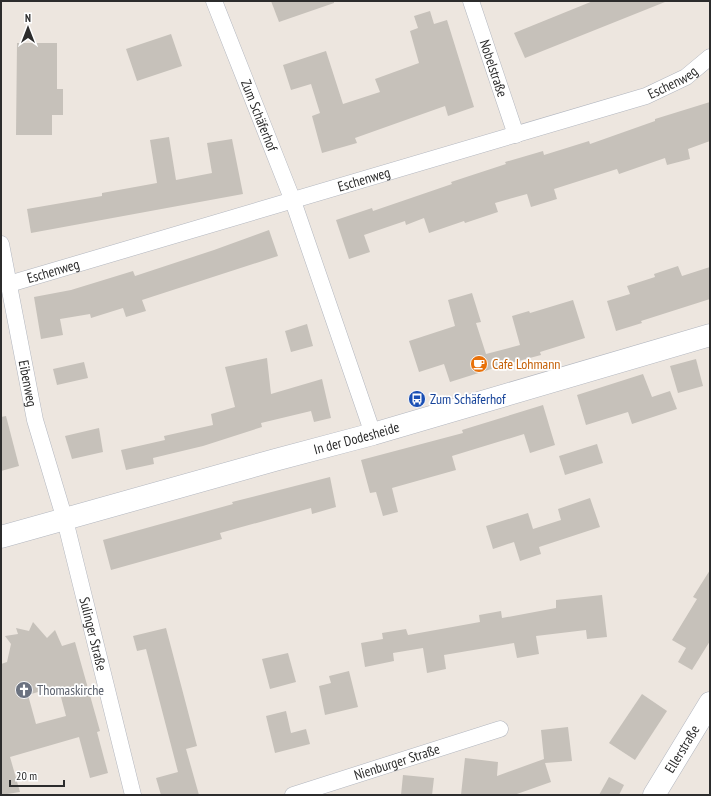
<svg xmlns="http://www.w3.org/2000/svg" width="711" height="796" font-family="'PT Sans Narrow',sans-serif">
<rect width="100%" height="100%" fill="#ede6df"/>
<g fill="#c6c1ba" fill-rule="evenodd">
<path d="M 271,1 L 334,1 L 334,3 L 279,22 Z"/>
<path d="M 593,1 L 665,2 L 525,58 L 514,33 Z"/>
<path d="M 430,11 L 434,24 L 447,20 L 474,107 L 448,116 L 445,106 L 355,138 L 357,143 L 322,153 L 312,116 L 320,113 L 311,84 L 291,90 L 283,65 L 326,51 L 343,104 L 380,92 L 375,79 L 419,63 L 410,31 L 418,28 L 414,16 Z"/>
<path d="M 171,34 L 182,66 L 137,81 L 126,49 Z"/>
<path d="M 17,43 L 57,43 L 57,89 L 63,89 L 63,115 L 52,115 L 52,135 L 16,135 Z"/>
<path d="M 710,102 L 710,141 L 688,149 L 690,159 L 667,165 L 665,158 L 619,174 L 617,169 L 554,189 L 557,199 L 531,207 L 527,194 L 495,203 L 498,212 L 465,223 L 464,221 L 429,233 L 424,218 L 406,225 L 405,221 L 364,235 L 370,252 L 349,259 L 336,220 L 372,208 L 373,211 L 452,184 L 451,182 L 506,164 L 505,162 L 543,151 L 544,155 L 589,141 L 590,144 L 655,121 L 655,119 Z"/>
<path d="M 169,137 L 176,180 L 212,173 L 207,143 L 232,139 L 243,194 L 31,233 L 27,209 L 102,196 L 102,193 L 157,183 L 150,140 Z"/>
<path d="M 269,230 L 278,256 L 142,300 L 146,311 L 126,317 L 123,308 L 91,318 L 90,314 L 60,319 L 63,335 L 41,339 L 34,297 L 71,290 L 133,271 L 135,276 L 214,250 Z"/>
<path d="M 678,266 L 682,276 L 710,267 L 710,299 L 641,321 L 642,323 L 616,331 L 607,301 L 630,294 L 627,286 L 655,277 L 654,274 Z"/>
<path d="M 472,293 L 481,322 L 476,323 L 486,354 L 520,345 L 512,316 L 529,311 L 530,313 L 573,300 L 585,338 L 540,352 L 541,355 L 507,364 L 450,382 L 444,364 L 419,372 L 409,341 L 455,326 L 448,300 Z"/>
<path d="M 307,324 L 313,346 L 291,352 L 285,331 Z"/>
<path d="M 267,358 L 271,394 L 322,379 L 331,418 L 314,422 L 311,411 L 261,423 L 262,427 L 203,446 L 153,458 L 154,464 L 126,470 L 121,450 L 165,440 L 164,436 L 213,425 L 211,414 L 235,407 L 225,367 Z"/>
<path d="M 696,359 L 703,386 L 678,393 L 670,366 Z"/>
<path d="M 84,362 L 88,378 L 57,385 L 53,369 Z"/>
<path d="M 643,374 L 652,397 L 670,391 L 677,409 L 632,424 L 628,412 L 586,425 L 577,395 Z"/>
<path d="M 543,405 L 555,445 L 530,453 L 524,434 L 452,456 L 456,470 L 392,488 L 398,512 L 383,516 L 376,492 L 370,493 L 361,460 L 463,433 L 462,430 Z"/>
<path d="M 6,416 L 19,466 L 1,471 L 1,417 Z"/>
<path d="M 99,428 L 103,452 L 72,459 L 65,436 Z"/>
<path d="M 597,444 L 603,463 L 565,475 L 559,456 Z"/>
<path d="M 330,477 L 336,507 L 312,514 L 311,508 L 220,533 L 222,539 L 111,570 L 103,540 L 233,504 L 232,502 Z"/>
<path d="M 590,498 L 600,527 L 539,547 L 541,554 L 520,561 L 514,542 L 493,549 L 486,526 L 528,513 L 533,529 L 561,520 L 558,509 Z"/>
<path d="M 710,570 L 710,641 L 692,670 L 678,662 L 686,648 L 672,640 L 697,599 L 693,597 Z"/>
<path d="M 602,595 L 607,637 L 587,639 L 586,630 L 536,636 L 539,654 L 517,658 L 514,643 L 444,655 L 446,669 L 427,673 L 423,648 L 393,653 L 394,661 L 365,667 L 361,643 L 383,639 L 382,633 L 406,629 L 408,635 L 480,622 L 479,615 L 501,611 L 502,618 L 556,608 L 556,600 Z"/>
<path d="M 33,622 L 47,638 L 55,630 L 62,646 L 75,642 L 100,731 L 97,732 L 108,773 L 90,778 L 79,737 L 10,757 L 20,792 L 1,795 L 1,664 L 7,662 L 11,644 L 5,636 L 18,634 L 16,628 L 29,631 ZM 58,686 L 66,716 L 36,724 L 28,695 Z"/>
<path d="M 166,628 L 197,746 L 186,749 L 199,795 L 161,795 L 156,778 L 178,772 L 146,649 L 137,651 L 133,636 Z"/>
<path d="M 288,653 L 296,682 L 270,689 L 262,659 Z"/>
<path d="M 349,671 L 358,707 L 325,715 L 319,686 L 331,683 L 329,676 Z"/>
<path d="M 642,694 L 667,711 L 635,760 L 609,743 Z"/>
<path d="M 286,711 L 291,733 L 306,729 L 310,744 L 275,753 L 266,716 Z"/>
<path d="M 568,727 L 572,761 L 545,763 L 551,782 L 514,795 L 461,795 L 465,758 L 498,762 L 497,776 L 544,759 L 541,730 Z"/>
<path d="M 403,775 L 434,778 L 432,795 L 401,795 Z"/>
<path d="M 609,777 L 624,785 L 619,795 L 599,795 Z"/>
</g>
<g fill="none" stroke-linecap="round" stroke-linejoin="round">
<g stroke="#b2b6bf" stroke-width="17">
<g id="street">
<path id="s1" d="M 214,1 L 293,201 L 373,434"/>
<path id="s2" d="M 471,1 L 516,135"/>
<path id="s3" d="M 1,244 L 35,420 L 65,520 L 133,795"/>
<path id="s4" d="M 9,284 L 646,96 L 686,77 L 710,57"/>
<path id="s5" d="M 293,795 L 500,729"/>
</g>
</g>
<g stroke="#b2b6bf" stroke-width="23">
<g id="secondary">
<path id="s6" d="M 1,537 L 275,460 L 373,434 L 710,335"/>
<path id="s7" d="M 654,795 L 710,703"/>
</g>
</g>
<use href="#street" stroke="#fff" stroke-width="16"/>
<use href="#secondary" stroke="#fff" stroke-width="22"/>
</g>
<defs>
<g id="cafe-disc" transform="scale(0.9)"><circle r="9.5" fill="#e8710a" stroke="#fff"/><path d="M-5.5-4.5H6V0H3Q3 3.5 0 3.5H-2.5Q-5.5 3.5-5.5 0ZM3-3.2v2h1.7v-2ZM-6 4.5H4V6H-6Z" fill="#fff"/></g>
<g id="bus-disc" transform="scale(0.9)"><circle r="9.5" fill="#1a4fb4" stroke="#fff"/><path d="M-5-6H5V4H4V6H2V4H-2V6H-4V4H-5ZM-3.5-4V0h7V-4ZM-3.5 1.2v1.5H-2V1.2ZM2 1.2v1.5H3.5V1.2Z" fill="#fff"/></g>
<g id="church-disc" transform="scale(0.9)"><circle r="9.5" fill="#6b7280" stroke="#fff"/><path d="M-1.2-6h2.4v3.5h3.3v2.4h-3.3V6h-2.4V-.1h-3.3v-2.4h3.3Z" fill="#fff"/></g>
</defs>
<g fill-rule="evenodd">
<use href="#cafe-disc" x="479" y="364"/>
<use href="#bus-disc" x="417" y="399"/>
<use href="#church-disc" x="24" y="690"/>
</g>
<g text-anchor="middle" stroke-width="3.5" stroke-linejoin="round" paint-order="stroke">
<g font-size="14" fill="#2c2c2c" stroke="#fff">
<text dy="5" stroke="none"><textPath href="#s2" startOffset="71">Nobelstraße</textPath></text>
<text dy="5" stroke="none"><textPath href="#s4" startOffset="694">Eschenweg</textPath></text>
<text dy="5" stroke="none"><textPath href="#s1" startOffset="123">Zum Schäferhof</textPath></text>
<text dy="5" stroke="none"><textPath href="#s4" startOffset="370">Eschenweg</textPath></text>
<text dy="5" stroke="none"><textPath href="#s4" startOffset="46">Eschenweg</textPath></text>
<text dy="5" stroke="none"><textPath href="#s3" startOffset="142">Eibenweg</textPath></text>
<text dy="5" stroke="none"><textPath href="#s6" startOffset="369">In der Dodesheide</textPath></text>
<text dy="5" stroke="none"><textPath href="#s3" startOffset="401">Sulinger Straße</textPath></text>
<text dy="5" stroke="none"><textPath href="#s7" startOffset="54">Ellerstraße</textPath></text>
<text dy="5" stroke="none"><textPath href="#s5" startOffset="109">Nienburger Straße</textPath></text>
</g>
<g font-size="14" fill="#c56008" stroke="#fff" text-anchor="start">
<text x="492" y="369">Cafe Lohmann</text>
</g>
<g font-size="14" fill="#164399" stroke="#fff" text-anchor="start">
<text x="430" y="404">Zum Schäferhof</text>
</g>
<g font-size="14" fill="#5b616d" stroke="#fff" text-anchor="start">
<text x="37" y="695">Thomaskirche</text>
</g>
</g>
<rect width="711" height="796" fill="none" stroke="#2c2c2c" stroke-width="4"/>
<g transform="translate(28 28)" stroke="#ffffff" stroke-width="3" paint-order="stroke">
<path d="M0-3L7 15L0 10L-7 15Z" fill="#2c2c2c"/>
<text y="-6" font-size="11" font-weight="bold" text-anchor="middle" fill="#2c2c2c">N</text>
</g>
<path d="M10 780v6h54v-6" fill="none" stroke="#2c2c2c" stroke-width="2"/>
<text x="16" y="780" font-size="12" fill="#2c2c2c" stroke="#ffffff" stroke-width="3" paint-order="stroke">20 m</text>
</svg>
